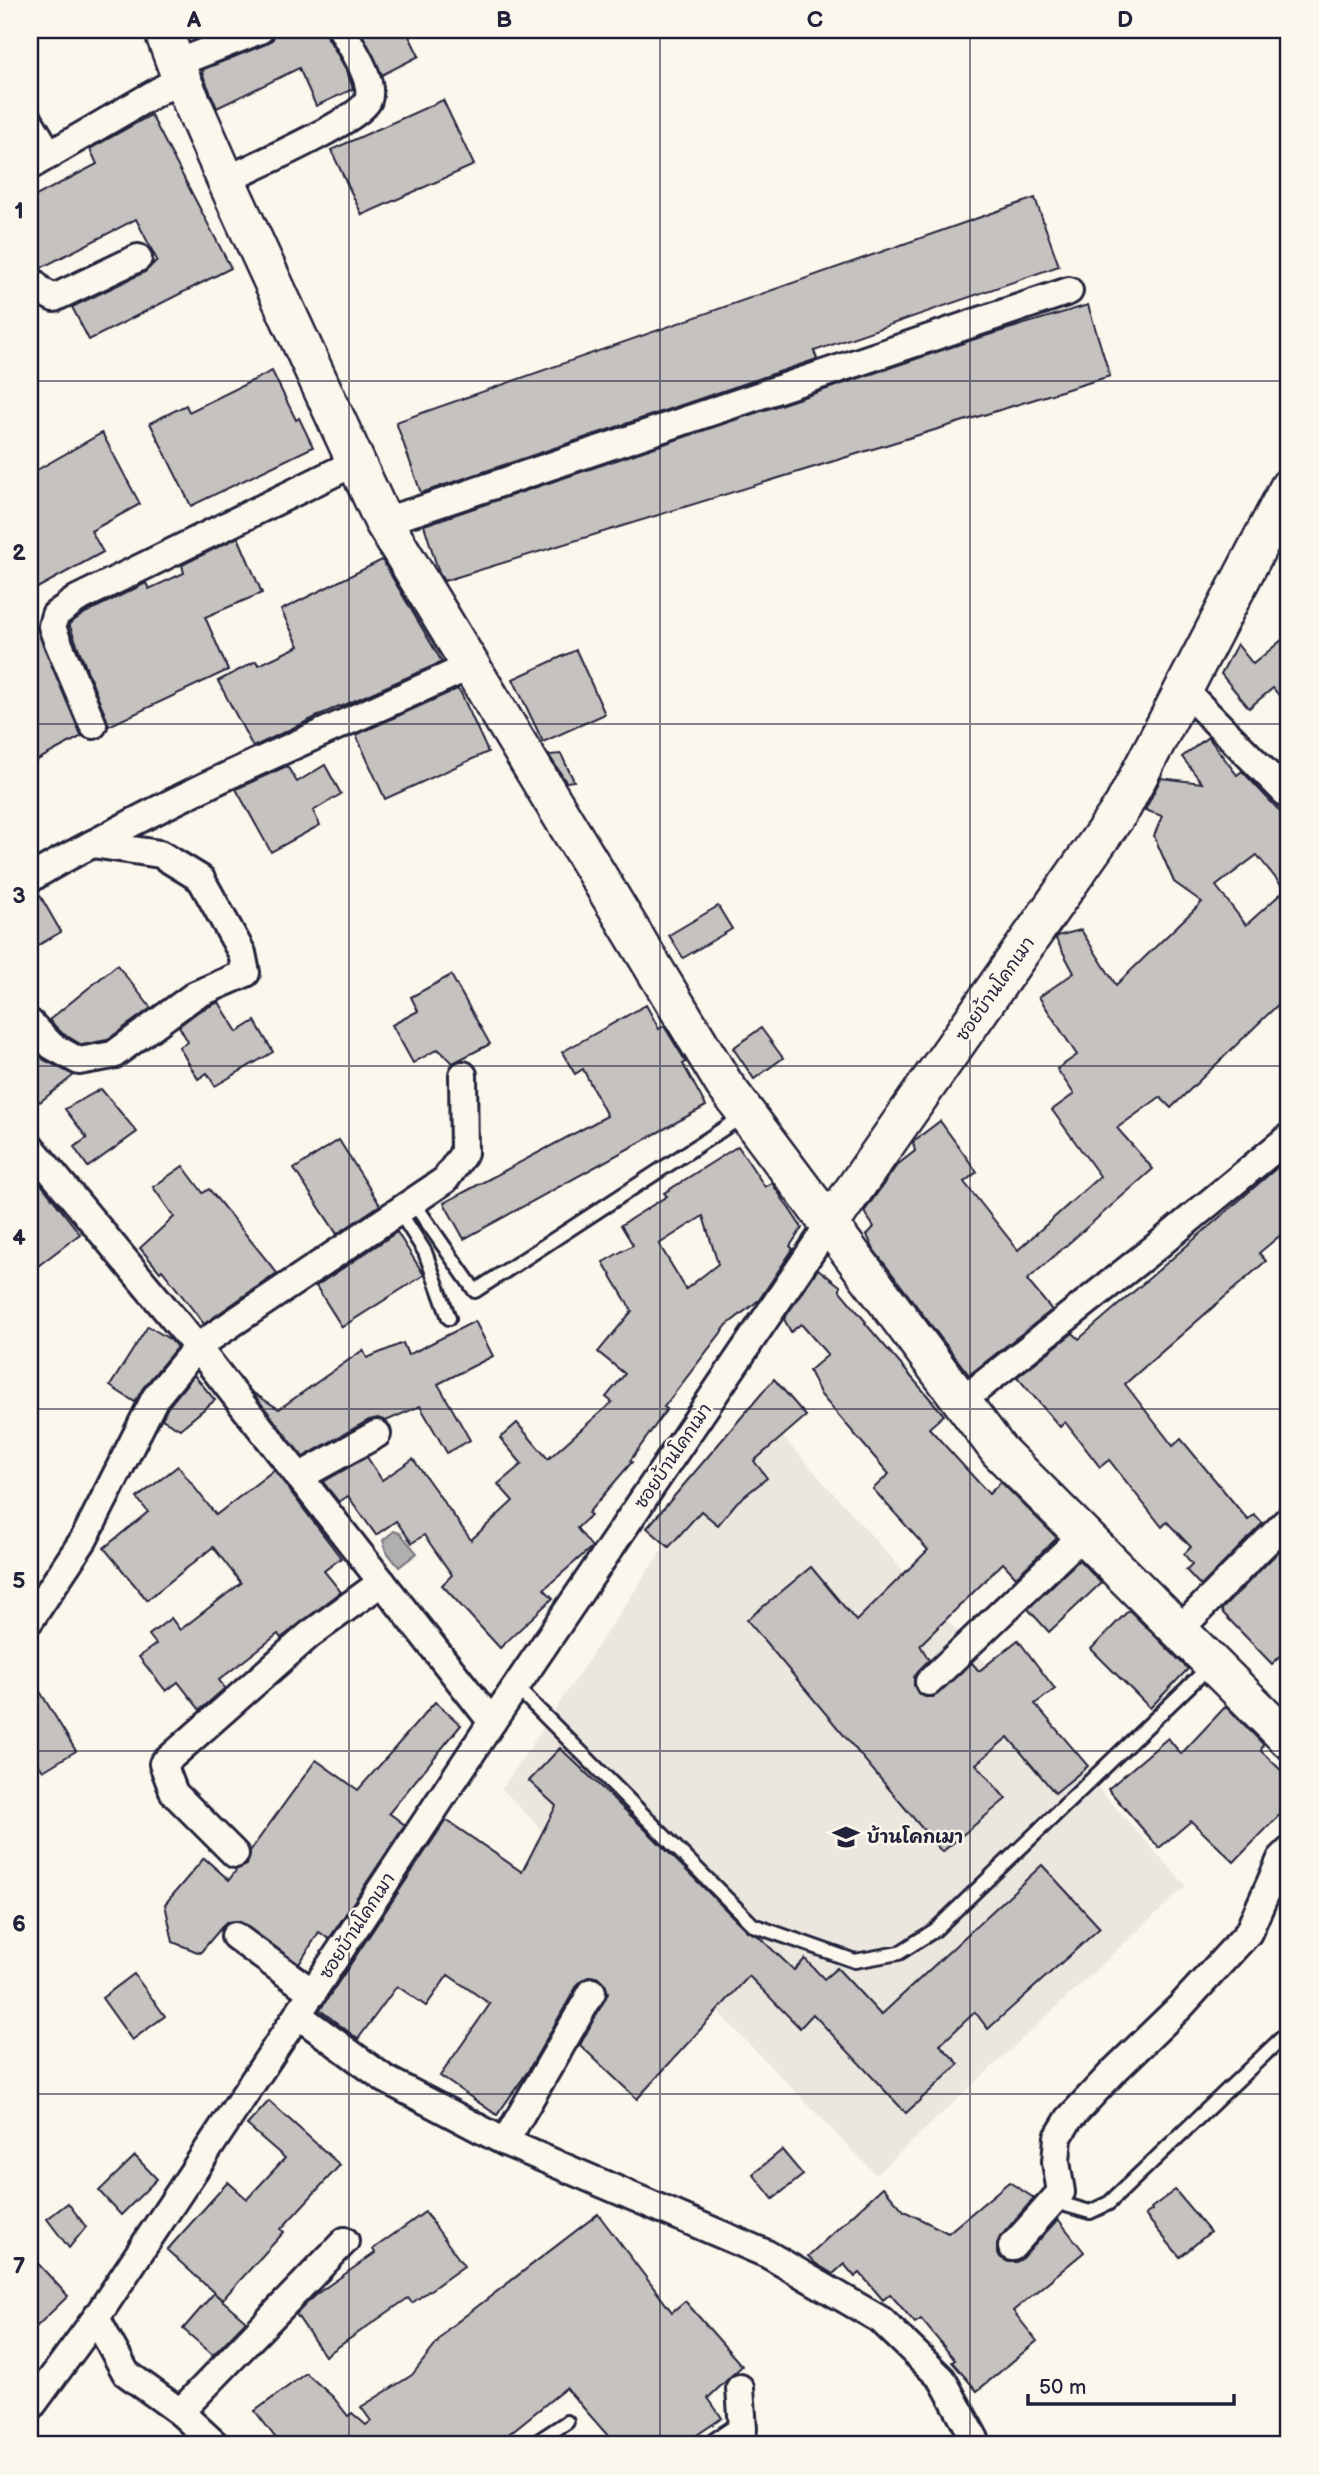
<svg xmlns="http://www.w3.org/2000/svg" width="1319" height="2475" font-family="'Balsamiq Sans','Playpen Sans Thai',sans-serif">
<rect width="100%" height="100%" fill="#fbf7ec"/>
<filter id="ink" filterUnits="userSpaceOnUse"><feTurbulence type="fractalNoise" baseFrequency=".0143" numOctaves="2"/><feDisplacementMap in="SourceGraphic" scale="14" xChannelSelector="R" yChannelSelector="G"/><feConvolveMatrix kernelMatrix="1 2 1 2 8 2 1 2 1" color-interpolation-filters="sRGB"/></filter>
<g filter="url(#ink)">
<path fill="#ebe7df" d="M 757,1408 L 1186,1886 L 876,2175 L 502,1789 Z"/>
<path fill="#b1aeb0" stroke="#787681" stroke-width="2" d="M 394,1531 L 400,1533 L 417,1553 L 399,1567 L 386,1551 L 383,1540 Z"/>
<g fill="#c6c2c0" stroke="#22223b" stroke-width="2" fill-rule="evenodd">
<path d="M 275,30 L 326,30 L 328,38 L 347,71 L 353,89 L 316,106 L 299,68 L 217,108 L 202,73 L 204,69 L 266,44 L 273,39 Z"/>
<path d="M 360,30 L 406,30 L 419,56 L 382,75 Z"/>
<path d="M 443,100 L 474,165 L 362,215 L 331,150 Z"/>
<path d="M 151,115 L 231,268 L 89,340 L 72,307 L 145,272 L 157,260 L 136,219 L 41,268 L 30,248 L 30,199 L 97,164 L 90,149 Z"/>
<path d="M 1035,198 L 1059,266 L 814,351 L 817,359 L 421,493 L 396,422 Z"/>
<path d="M 1088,305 L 1110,376 L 444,581 L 439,573 L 424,525 L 975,339 Z"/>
<path d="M 272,371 L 296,420 L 299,418 L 313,447 L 191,506 L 150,423 L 186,405 L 189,412 Z"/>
<path d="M 102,433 L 140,504 L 91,531 L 103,552 L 30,592 L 30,474 Z"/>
<path d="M 238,537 L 262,593 L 205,617 L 228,670 L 109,726 L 69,624 L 85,613 L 146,583 L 149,589 L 184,573 L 182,565 Z"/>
<path d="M 382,560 L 442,662 L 340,707 L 339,706 L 253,747 L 218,681 L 256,661 L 259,665 L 299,646 L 281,610 Z"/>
<path d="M 37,628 L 82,736 L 30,764 L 30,632 Z"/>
<path d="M 1289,634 L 1289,708 L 1273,688 L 1249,708 L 1221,674 L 1237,644 L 1253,664 Z"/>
<path d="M 576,650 L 605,714 L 543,742 L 513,679 Z"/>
<path d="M 457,689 L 461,693 L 488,752 L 385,799 L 356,735 Z"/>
<path d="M 1208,737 L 1237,775 L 1242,771 L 1289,821 L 1289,994 L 1171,1108 L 1160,1097 L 1117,1128 L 1153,1169 L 1027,1280 L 1052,1310 L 969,1375 L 874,1250 L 867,1235 L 874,1227 L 864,1212 L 897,1165 L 915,1151 L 913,1142 L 915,1140 L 940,1121 L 977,1172 L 964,1182 L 1018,1250 L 1100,1176 L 1052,1110 L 1074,1094 L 1057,1069 L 1077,1055 L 1039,997 L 1074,973 L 1056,939 L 1057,936 L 1081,930 L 1116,985 L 1202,902 L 1174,882 L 1154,836 L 1162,816 L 1145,810 L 1161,778 L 1202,783 L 1182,757 ZM 1257,855 L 1285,890 L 1246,925 L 1216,886 Z"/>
<path d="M 561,754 L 574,781 L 566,782 L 549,755 Z"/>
<path d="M 325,765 L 341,794 L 313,811 L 320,825 L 271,852 L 236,789 L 287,766 L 297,782 Z"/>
<path d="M 38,892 L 61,932 L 30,950 L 30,895 Z"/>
<path d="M 718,906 L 732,929 L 683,958 L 669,935 Z"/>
<path d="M 117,965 L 151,1008 L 107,1040 L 82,1045 L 62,1033 L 49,1020 Z"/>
<path d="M 451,975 L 490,1044 L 453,1063 L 438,1049 L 413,1063 L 392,1025 L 418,1011 L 411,997 Z"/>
<path d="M 219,1002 L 237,1032 L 255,1021 L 273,1052 L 215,1086 L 207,1073 L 198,1079 L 179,1047 L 188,1042 L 179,1026 L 199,1011 Z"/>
<path d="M 646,1005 L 659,1029 L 664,1026 L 686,1062 L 683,1064 L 706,1106 L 464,1239 L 444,1203 L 607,1116 L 583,1069 L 575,1074 L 562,1052 Z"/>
<path d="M 761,1028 L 783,1058 L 754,1079 L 733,1048 Z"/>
<path d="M 30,1046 L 44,1060 L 74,1075 L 40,1102 L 30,1092 Z"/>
<path d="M 101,1089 L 137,1132 L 88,1167 L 74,1147 L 87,1138 L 65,1109 Z"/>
<path d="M 339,1140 L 380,1205 L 337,1234 L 294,1169 Z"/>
<path d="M 738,1146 L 765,1187 L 772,1183 L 802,1228 L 790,1246 L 793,1249 L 759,1300 L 727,1325 L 664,1407 L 667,1409 L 630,1461 L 632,1462 L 588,1513 L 591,1515 L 577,1528 L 592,1547 L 544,1589 L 553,1598 L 500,1648 L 442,1585 L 452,1575 L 424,1535 L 412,1543 L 396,1521 L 376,1535 L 348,1496 L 339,1502 L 323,1482 L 367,1457 L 382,1480 L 413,1459 L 471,1540 L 513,1501 L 498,1484 L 522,1464 L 500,1438 L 517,1423 L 548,1459 L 612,1402 L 606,1397 L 625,1374 L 598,1352 L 632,1311 L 603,1262 L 633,1245 L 621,1225 L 667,1196 L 664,1193 ZM 703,1216 L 718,1264 L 686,1289 L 659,1244 Z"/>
<path d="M 1280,1165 L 1289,1176 L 1289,1228 L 1259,1253 L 1266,1261 L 1125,1384 L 1173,1446 L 1181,1439 L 1248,1520 L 1254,1515 L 1263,1523 L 1201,1586 L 1186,1570 L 1192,1564 L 1184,1554 L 1191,1547 L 1167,1522 L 1162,1527 L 1109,1460 L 1100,1467 L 1065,1422 L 1060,1427 L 1017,1377 L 1073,1333 L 1079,1339 Z"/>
<path d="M 183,1166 L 203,1193 L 209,1189 L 277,1273 L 204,1324 L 162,1270 L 160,1272 L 140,1248 L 174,1217 L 153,1187 Z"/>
<path d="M 30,1170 L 80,1234 L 30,1272 Z"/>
<path d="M 397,1232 L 424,1275 L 342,1327 L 316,1286 Z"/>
<path d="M 818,1269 L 840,1286 L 840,1291 L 866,1322 L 865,1323 L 944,1415 L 929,1428 L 989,1494 L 1001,1482 L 1057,1538 L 1016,1577 L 1003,1563 L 920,1645 L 929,1660 L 918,1671 L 914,1677 L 914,1685 L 918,1693 L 925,1697 L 933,1697 L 972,1663 L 979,1671 L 1018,1640 L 1055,1689 L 1035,1704 L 1088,1766 L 1055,1793 L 1008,1737 L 976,1764 L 1006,1799 L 942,1852 L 747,1620 L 811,1567 L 856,1621 L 928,1550 L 873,1489 L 889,1474 L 821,1395 L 809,1371 L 828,1355 L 801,1324 L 791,1332 L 784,1319 Z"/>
<path d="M 475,1321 L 493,1356 L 438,1384 L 470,1440 L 447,1453 L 420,1406 L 386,1421 L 378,1418 L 369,1420 L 303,1457 L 252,1392 L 279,1409 L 363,1350 L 367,1358 L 403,1343 L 408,1355 Z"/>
<path d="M 148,1326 L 171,1340 L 177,1347 L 143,1388 L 135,1402 L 110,1386 Z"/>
<path d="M 194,1375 L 215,1400 L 180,1429 L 162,1419 L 168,1407 Z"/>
<path d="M 774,1379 L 806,1416 L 754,1461 L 767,1478 L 737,1502 L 718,1525 L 701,1511 L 669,1547 L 647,1528 Z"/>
<path d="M 178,1466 L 216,1515 L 274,1470 L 341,1558 L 324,1571 L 341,1592 L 281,1638 L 278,1634 L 219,1680 L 225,1688 L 200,1710 L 178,1682 L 166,1691 L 139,1657 L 156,1644 L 149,1635 L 171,1618 L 180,1630 L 241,1583 L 213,1547 L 147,1600 L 104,1548 L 148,1512 L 137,1498 Z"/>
<path d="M 1284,1546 L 1289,1552 L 1289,1648 L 1272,1664 L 1222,1612 L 1222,1609 Z"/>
<path d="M 1079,1560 L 1101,1583 L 1049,1632 L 1028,1609 Z"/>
<path d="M 1129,1610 L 1188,1669 L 1150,1708 L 1091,1649 Z"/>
<path d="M 30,1675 L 76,1751 L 43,1771 L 30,1751 Z"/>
<path d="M 435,1702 L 461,1725 L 389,1813 L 405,1825 L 329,1939 L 319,1932 L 299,1964 L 237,1921 L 226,1922 L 200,1953 L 173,1942 L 165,1904 L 204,1858 L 229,1880 L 237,1869 L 247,1865 L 250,1851 L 316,1760 L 358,1790 Z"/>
<path d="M 1226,1706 L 1263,1744 L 1261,1751 L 1289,1778 L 1289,1805 L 1234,1862 L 1191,1821 L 1159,1848 L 1108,1789 L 1168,1738 L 1181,1754 Z"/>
<path d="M 560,1748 L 651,1835 L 747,1931 L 758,1936 L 794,1970 L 805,1959 L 824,1979 L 837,1968 L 881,2015 L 1042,1865 L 1100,1928 L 988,2029 L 975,2012 L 940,2045 L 959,2064 L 906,2113 L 813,2014 L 800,2028 L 749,1976 L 637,2099 L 580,2045 L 608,1993 L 605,1984 L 599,1978 L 591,1976 L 584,1979 L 578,1984 L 528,2071 L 497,2115 L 440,2076 L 490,2004 L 448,1975 L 426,2006 L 397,1986 L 358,2039 L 320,2010 L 446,1820 L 522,1872 L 556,1806 L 529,1781 Z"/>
<path d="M 134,1974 L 165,2016 L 132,2040 L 102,1998 Z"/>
<path d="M 269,2101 L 340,2165 L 281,2229 L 284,2232 L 222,2300 L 167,2250 L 228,2182 L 247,2199 L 285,2158 L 247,2125 Z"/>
<path d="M 782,2150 L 803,2175 L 773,2199 L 753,2174 Z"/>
<path d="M 135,2156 L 157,2179 L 121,2215 L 99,2191 Z"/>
<path d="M 1009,2182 L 1034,2198 L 1000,2237 L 997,2244 L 997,2253 L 1001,2258 L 1009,2262 L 1016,2262 L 1023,2258 L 1058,2219 L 1084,2252 L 1013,2311 L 1037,2341 L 977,2391 L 952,2362 L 955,2360 L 921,2319 L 915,2323 L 890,2294 L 883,2300 L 860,2273 L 855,2277 L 844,2264 L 833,2274 L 815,2263 L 808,2256 L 883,2187 L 904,2211 L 948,2233 Z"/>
<path d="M 1175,2190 L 1210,2232 L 1180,2257 L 1145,2215 L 1152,2210 L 1151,2208 Z"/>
<path d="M 68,2203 L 86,2227 L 69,2248 L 47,2219 Z"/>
<path d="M 425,2212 L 464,2266 L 412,2303 L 408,2298 L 325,2356 L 296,2314 L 315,2295 L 375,2253 L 373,2249 Z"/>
<path d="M 598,2214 L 672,2312 L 685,2301 L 742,2366 L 708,2398 L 722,2418 L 682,2445 L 616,2445 L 566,2388 L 495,2445 L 281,2445 L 255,2411 L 306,2373 L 333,2397 L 348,2416 L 352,2413 L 366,2425 L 371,2421 L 361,2407 L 412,2375 L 448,2329 Z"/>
<path d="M 30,2255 L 68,2296 L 30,2333 Z"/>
<path d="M 214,2293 L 246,2321 L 213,2355 L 183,2329 Z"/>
</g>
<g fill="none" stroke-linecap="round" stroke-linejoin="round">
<g stroke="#22223b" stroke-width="18">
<g id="lane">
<path d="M 413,1202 L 475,1291 L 743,1116"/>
<path d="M 399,1211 L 425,1252 L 449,1318"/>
<path d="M 516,1687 L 753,1925 L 855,1961 L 899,1953 L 935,1930 L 1210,1666"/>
<path d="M 1052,2201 L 1090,2212 L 1109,2203 L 1289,2031"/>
<path d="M 532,2445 L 567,2422"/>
</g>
</g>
<g stroke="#22223b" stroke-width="32">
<g id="street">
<path d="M 175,64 L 260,30"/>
<path d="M 30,122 L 50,155"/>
<path d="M 30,166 L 181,78"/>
<path d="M 226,180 C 251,168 360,120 368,100 C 375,81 351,46 342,30"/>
<path d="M 30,279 L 41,291 L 54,298 L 138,258"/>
<path d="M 383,521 L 420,510 L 1069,291"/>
<path d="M 1184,690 L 1289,796"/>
<path d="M 93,725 L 55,635 L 52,626 L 55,615 L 77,599 L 356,462"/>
<path d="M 30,879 C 54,863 79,851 104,838 C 223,773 348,723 470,666"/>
<path d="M 30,1023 L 52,1046 L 79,1061 L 113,1055 L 195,995 L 246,973 L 242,953 L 201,879 L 160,854 L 92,844"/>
<path d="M 30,1146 L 197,1347 L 492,1722"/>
<path d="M 962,1401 L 1156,1247 L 1289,1137"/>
<path d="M 299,1477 L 377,1434"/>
<path d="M 30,1620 L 84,1539 L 155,1398 L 197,1347 L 445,1180 L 464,1153 L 463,1075"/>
<path d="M 1178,1631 L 1289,1519"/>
<path d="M 929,1682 L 1083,1535"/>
<path d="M 235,1854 L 174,1793 L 163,1764 L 309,1635 L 382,1582"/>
<path d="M 235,1936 L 313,1993"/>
<path d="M 298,2015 L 385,2079 L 505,2142 L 767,2254 L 881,2320 L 942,2379 L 975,2439 L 975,2445"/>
<path d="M 505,2142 L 592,1992"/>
<path d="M 1012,2247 L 1061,2192 L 1056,2162 L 1058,2137 L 1069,2119 L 1115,2070 L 1181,2006 L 1248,1933 L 1281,1859 L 1289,1851"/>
<path d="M 96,2318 L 126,2373 L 180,2412 L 216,2445"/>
<path d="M 30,2408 L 96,2318 L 492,1722 L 829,1225"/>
<path d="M 180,2412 L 345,2241"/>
<path d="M 719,2445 L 743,2429 L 740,2388"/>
</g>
</g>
<g stroke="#22223b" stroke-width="42">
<g id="secondary">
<path d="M 163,30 L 181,78 L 226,180 L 383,521 L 724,1084 L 999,1451 L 1289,1740"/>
<path d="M 829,1225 L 1123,806 L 1289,487"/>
</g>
</g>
<use href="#lane" stroke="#fbf7ec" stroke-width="12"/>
<use href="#street" stroke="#fbf7ec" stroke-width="26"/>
<use href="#secondary" stroke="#fbf7ec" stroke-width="37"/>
</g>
</g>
<path fill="none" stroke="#22223b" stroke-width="2" stroke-opacity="0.55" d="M 349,30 L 349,2445M 660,30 L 660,2445M 970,30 L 970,2445M 30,381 L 1289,381M 30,724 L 1289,724M 30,1066 L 1289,1066M 30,1409 L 1289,1409M 30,1751 L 1289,1751M 30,2094 L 1289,2094"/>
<defs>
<g id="school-bare" transform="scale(2.1)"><path d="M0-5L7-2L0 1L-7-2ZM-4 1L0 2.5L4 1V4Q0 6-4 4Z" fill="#22223b" stroke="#fbf7ec" stroke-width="2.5" paint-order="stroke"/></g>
</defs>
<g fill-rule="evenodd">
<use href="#school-bare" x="846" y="1837"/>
</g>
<g text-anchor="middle" stroke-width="5" stroke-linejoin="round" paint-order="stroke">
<g font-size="18" fill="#22223b" stroke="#fbf7ec">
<text transform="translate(995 989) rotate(-55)" y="6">ซอยบ้านโคกเมา</text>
<text transform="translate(673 1456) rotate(-56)" y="6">ซอยบ้านโคกเมา</text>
<text transform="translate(357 1926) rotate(-57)" y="6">ซอยบ้านโคกเมา</text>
</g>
<g font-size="18" font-weight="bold" fill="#22223b" stroke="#fbf7ec" text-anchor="start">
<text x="867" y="1843">บ้านโคกเมา</text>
</g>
</g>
<rect width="1319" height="2475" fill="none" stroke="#fbf7ec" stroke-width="77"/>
<path d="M1028 2394v10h206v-10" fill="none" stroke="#22223b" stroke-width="3.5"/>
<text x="1039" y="2394" font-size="21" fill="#22223b" stroke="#fbf7ec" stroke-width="5" paint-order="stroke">50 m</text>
<rect x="38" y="38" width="1242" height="2398" fill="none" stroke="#22223b" stroke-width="2.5"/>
<g font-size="23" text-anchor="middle" font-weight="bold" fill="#22223b">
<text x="194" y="27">A</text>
<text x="504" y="27">B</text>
<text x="815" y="27">C</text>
<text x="1125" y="27">D</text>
<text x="19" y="218">1</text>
<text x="19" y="560">2</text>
<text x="19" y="903">3</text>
<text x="19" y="1245">4</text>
<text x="19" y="1588">5</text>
<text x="19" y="1931">6</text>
<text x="19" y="2273">7</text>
</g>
</svg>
